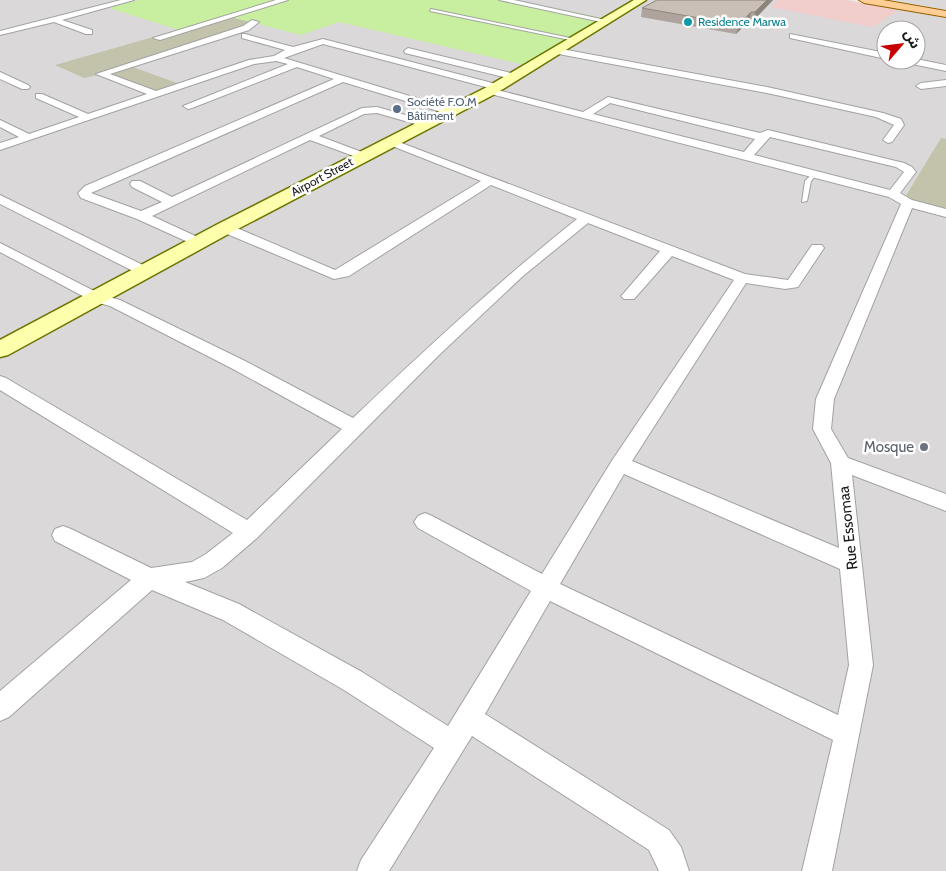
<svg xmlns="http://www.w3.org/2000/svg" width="946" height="871" font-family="Cabin,'Noto Sans Arabic',sans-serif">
<rect width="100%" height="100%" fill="#eee9e0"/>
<g fill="#dad8d8" fill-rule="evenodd">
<path d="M 0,0 L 845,0 L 946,18 L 946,871 L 0,871 ZM 886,30 L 916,30 L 916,60 L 886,60 Z"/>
<path d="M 892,0 L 946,0 L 946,10 Z"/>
</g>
<path fill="#f1cdcc" d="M 777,0 L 845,0 L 899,10 L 872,27 L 771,7 Z"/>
<g fill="#c3c3ab">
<path d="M 227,16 L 254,23 L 130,66 L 177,83 L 145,94 L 97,75 L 84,78 L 55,65 Z"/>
<path d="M 941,138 L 946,139 L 946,209 L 904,199 Z"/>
</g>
<path fill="#c8eea0" d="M 139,0 L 511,0 L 604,18 L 525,65 L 339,22 L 301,35 L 227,16 L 179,30 L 109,8 Z"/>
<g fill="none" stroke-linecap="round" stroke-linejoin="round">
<g stroke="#a2a2a2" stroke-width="2">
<g id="lane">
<path d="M 431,9 L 575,39 L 577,40 L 575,41 L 430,11 Z"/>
<path d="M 814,172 L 817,174 L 811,181 L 807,201 L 802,202 L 805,181 Z"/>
</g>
</g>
<g stroke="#a2a2a2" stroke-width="2">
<g id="street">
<path d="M 121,0 L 134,0 L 62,20 L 92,30 L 92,34 L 86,34 L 54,22 L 0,35 L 0,31 Z"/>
<path d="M 276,0 L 288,0 L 160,40 L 153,38 Z"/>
<path d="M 499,0 L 514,0 L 610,21 L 606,23 Z"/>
<path d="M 252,20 L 259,22 L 249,30 L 110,74 L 156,91 L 249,60 L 274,56 L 285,50 L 242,38 L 242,34 L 245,34 L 293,47 L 323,39 L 500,85 L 502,87 L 497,90 L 323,44 L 284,58 L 456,110 L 457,112 L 452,115 L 448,114 L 343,82 L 91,193 L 141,211 L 162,202 L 132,187 L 130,184 L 132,181 L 140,181 L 172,197 L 362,108 L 377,107 L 430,122 L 431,124 L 426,127 L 377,113 L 364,114 L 319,136 L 367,154 L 369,156 L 367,158 L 359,158 L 310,140 L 152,216 L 204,240 L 206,243 L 199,247 L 137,219 L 81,198 L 78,193 L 85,186 L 334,79 L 297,67 L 192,108 L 188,109 L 183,106 L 288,64 L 276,61 L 254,64 L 0,150 L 0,143 L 19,137 L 0,127 L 0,120 L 29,134 L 79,117 L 36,98 L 36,94 L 42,94 L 88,114 L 147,94 L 96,74 L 243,26 Z"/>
<path d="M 790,34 L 886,53 L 886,59 L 790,38 Z"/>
<path d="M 408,48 L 519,75 L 521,77 L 516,80 L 405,53 L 404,51 Z"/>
<path d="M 556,48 L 767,87 L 883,113 L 901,119 L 904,125 L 892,142 L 888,143 L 883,140 L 894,125 L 876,117 L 767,93 L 553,53 L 552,51 Z"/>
<path d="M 916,59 L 946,65 L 946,71 L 907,63 L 903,60 Z"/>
<path d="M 0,72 L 28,85 L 30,87 L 28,89 L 22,89 L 0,79 Z"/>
<path d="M 946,80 L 946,86 L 921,89 L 916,86 L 921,83 Z"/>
<path d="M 490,88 L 583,112 L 608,97 L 760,133 L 768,130 L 904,163 L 912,167 L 916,172 L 900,193 L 912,200 L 946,209 L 946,217 L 912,208 L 834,399 L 831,429 L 848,458 L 946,494 L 946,511 L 852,475 L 873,665 L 832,871 L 802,871 L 833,740 L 550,601 L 485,714 L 669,830 L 681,847 L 689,871 L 659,871 L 649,850 L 472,736 L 389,871 L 357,871 L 361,860 L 434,748 L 344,690 L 223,620 L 152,590 L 9,717 L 0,721 L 0,691 L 131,580 L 55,541 L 52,535 L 55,529 L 63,526 L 71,529 L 151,568 L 192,562 L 206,554 L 233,533 L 0,390 L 0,376 L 6,378 L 247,520 L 342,429 L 233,369 L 110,306 L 92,301 L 0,252 L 0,243 L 102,295 L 120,300 L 245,361 L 353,418 C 426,349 499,281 577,219 L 491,185 L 349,276 L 334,279 L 220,231 L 218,228 L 225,224 L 230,225 L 335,270 L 481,181 L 387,144 L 386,142 L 391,139 L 745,274 L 788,280 L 812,245 L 822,245 L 824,248 L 798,287 L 785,289 L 746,283 L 632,461 L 839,548 L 831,463 L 813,429 L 816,399 L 901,204 L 889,197 L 487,93 L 487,89 ZM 610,103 L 755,139 L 744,152 L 593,114 ZM 770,137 L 896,167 L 904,172 L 890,190 L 754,155 ZM 588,223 L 660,251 L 624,293 L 621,296 L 624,299 L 634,299 L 672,256 L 734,280 L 613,459 L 542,574 L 432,516 L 425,513 L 418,516 L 414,522 L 418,528 L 531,591 L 448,726 L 362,672 L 239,604 L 185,582 L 204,578 L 222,568 L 257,538 L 439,355 L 523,276 ZM 624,474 L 840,569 L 849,665 L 838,715 L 560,584 Z"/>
<path d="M 0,195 L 151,269 L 153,272 L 151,275 L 141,275 L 0,204 Z"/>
</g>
</g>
<g stroke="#6b7500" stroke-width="3">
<path id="secondary" d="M 634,0 L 646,0 L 495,94 L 232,232 L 8,355 L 0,357 L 0,340 L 218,224 L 485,88 Z"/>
</g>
<g stroke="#935f00" stroke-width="2">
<path id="primary" d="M 859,0 L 883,0 L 946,11 L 946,17 L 864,3 Z"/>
</g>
<use href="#lane" fill="#fff" fill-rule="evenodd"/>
<use href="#street" fill="#fff" fill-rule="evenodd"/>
<use href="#secondary" fill="#fdffad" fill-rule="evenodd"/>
<use href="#primary" fill="#ffce94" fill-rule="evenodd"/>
</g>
<path fill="#aea49d" d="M 773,0 L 753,21 L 749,21 L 736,34 L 641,17 L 642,8 Z"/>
<g fill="#8d867f">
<path d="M 767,0 L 773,0 L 753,21 L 755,12 Z"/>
<path d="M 751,12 L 749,21 L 736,34 L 739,25 Z"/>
</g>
<path fill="#cabfb6" stroke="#8d867f" d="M 657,0 L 767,0 L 755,12 L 751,12 L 739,25 L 642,8 Z"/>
<circle fill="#0f9aa8" stroke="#fff" stroke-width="2" cx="688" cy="22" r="5"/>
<circle fill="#5c6f8a" stroke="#fff" stroke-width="2" cx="397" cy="109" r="5"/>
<circle fill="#6b7280" stroke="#fff" stroke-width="2" cx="924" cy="447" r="5"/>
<g text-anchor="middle" stroke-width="5" stroke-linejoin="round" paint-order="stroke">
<g font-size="12" fill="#0d838f" stroke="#fff" text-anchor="start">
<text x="698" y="26">Residence Marwa</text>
</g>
<g font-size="12" fill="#4e5e75" stroke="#fff" text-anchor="start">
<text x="407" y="106">Société F.O.M<tspan x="407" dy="14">Bâtiment</tspan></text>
</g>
<g font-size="12" fill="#1b1b1b" stroke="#fff">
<text transform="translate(322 177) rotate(-28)" y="4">Airport Street</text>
</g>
<g font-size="15" fill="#5b616d" stroke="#fff" text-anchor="end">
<text x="914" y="452">Mosque</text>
</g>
<g font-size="15" fill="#1b1b1b" stroke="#fff">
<text transform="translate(848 528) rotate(-96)" y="5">Rue Essomaa</text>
</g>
</g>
<g transform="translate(901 45) rotate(62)"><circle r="24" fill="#ffffff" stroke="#a4a4a4"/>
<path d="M0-4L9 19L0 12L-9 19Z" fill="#c70004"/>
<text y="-8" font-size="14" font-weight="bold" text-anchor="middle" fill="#1b1b1b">ش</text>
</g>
</svg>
